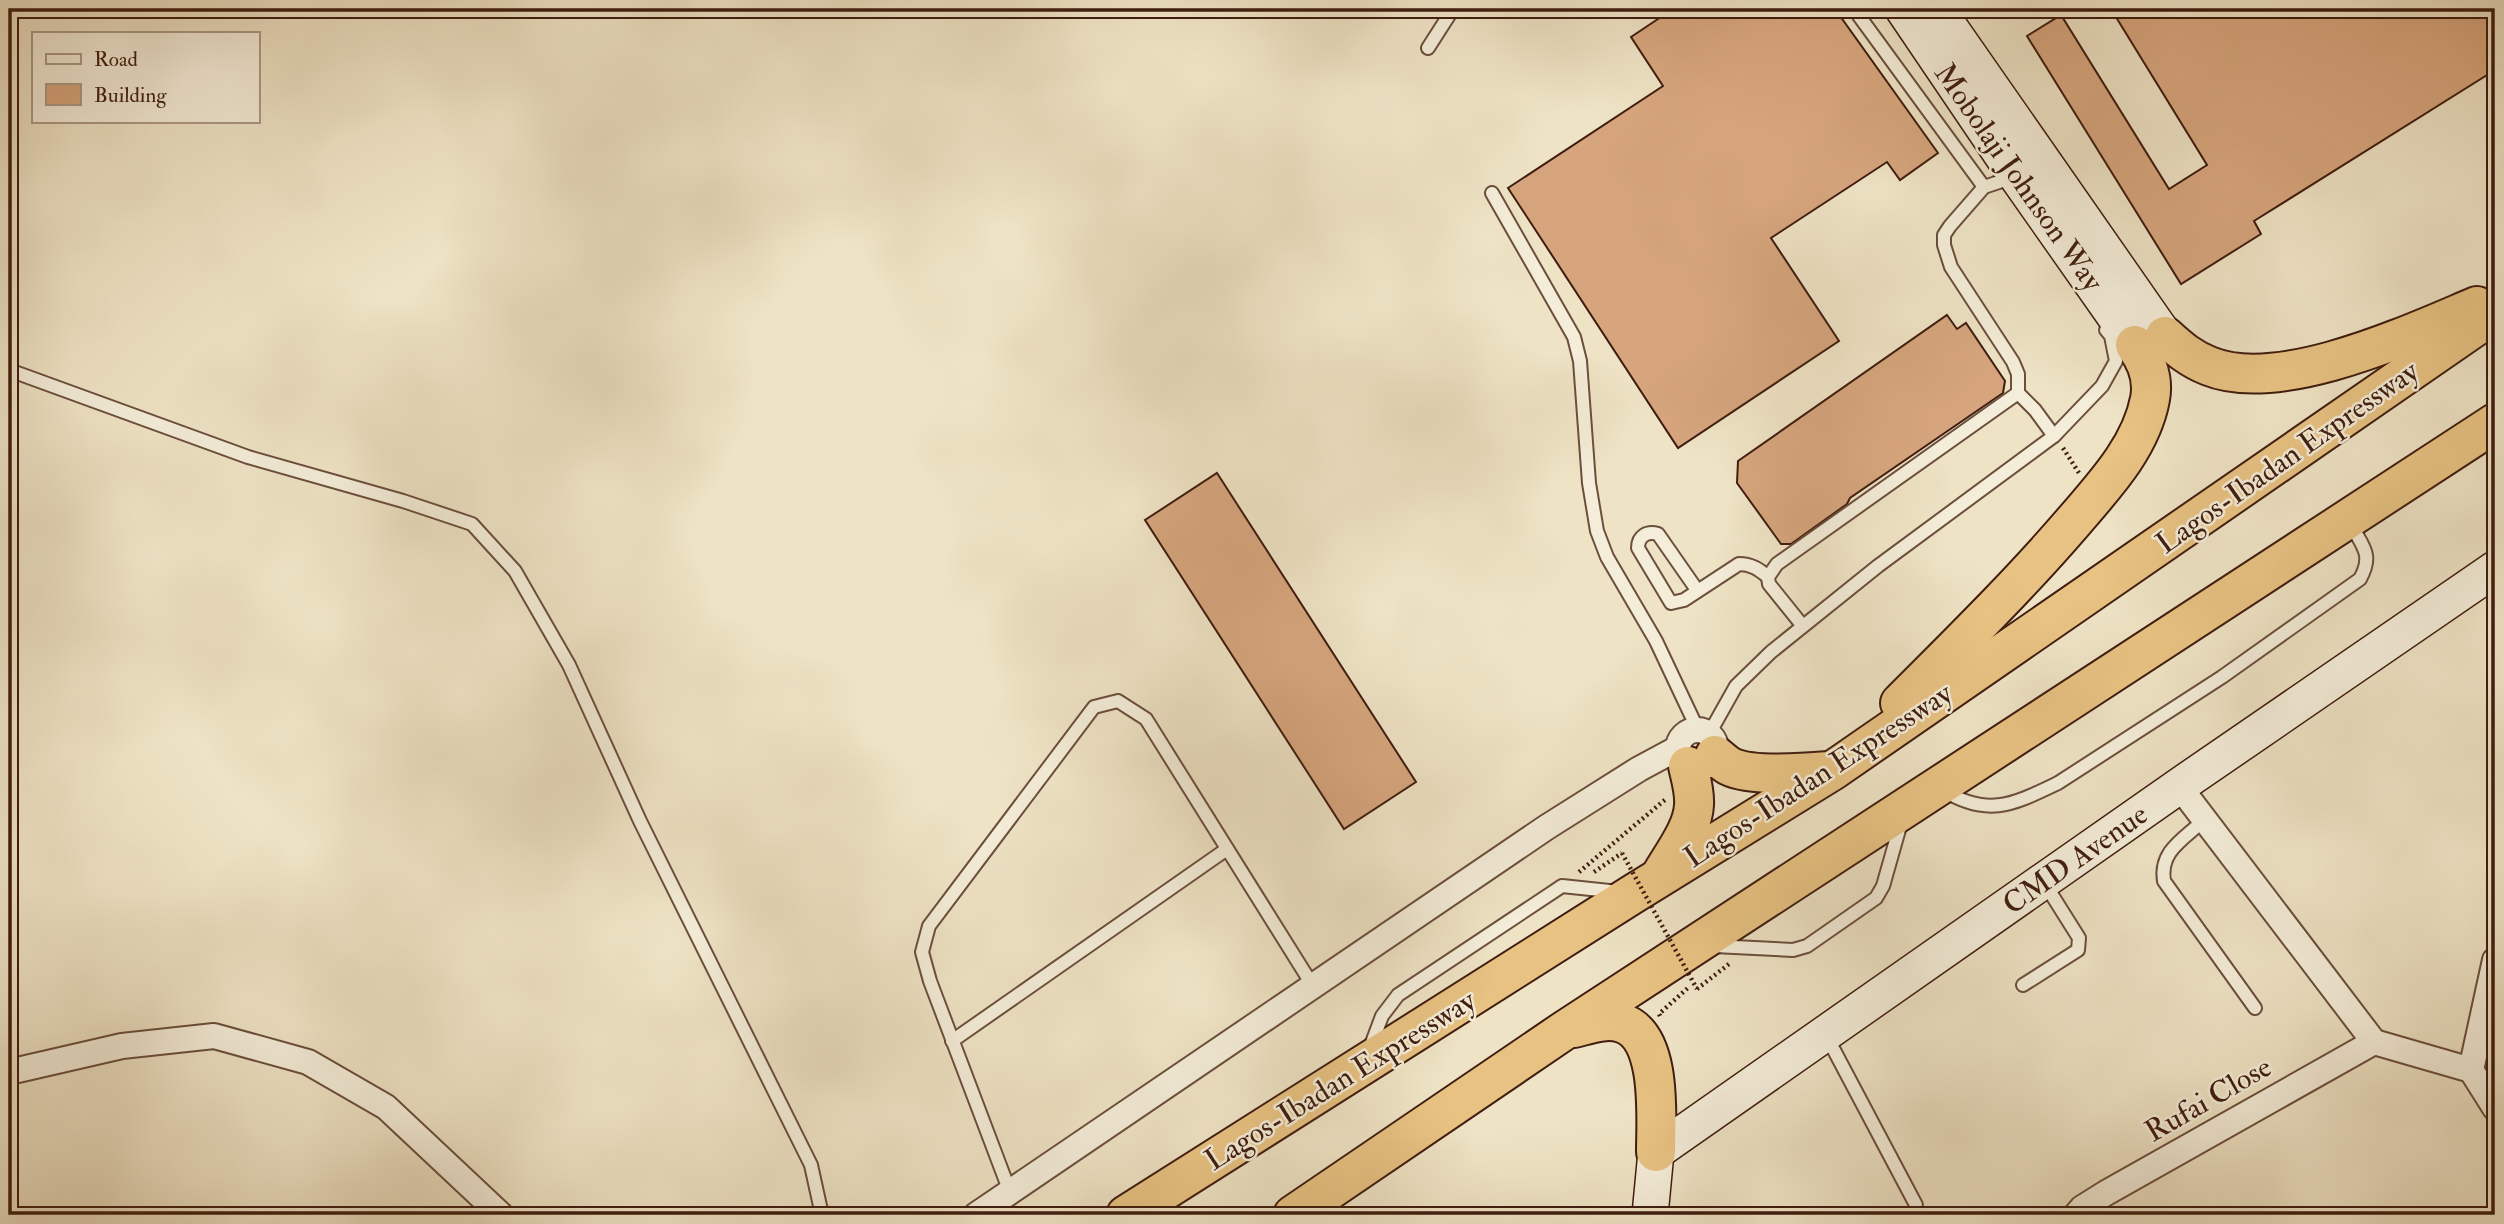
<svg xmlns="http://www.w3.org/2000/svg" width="2504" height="1224" font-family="'IM FELL Double Pica',serif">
<rect width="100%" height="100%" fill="#eee3c5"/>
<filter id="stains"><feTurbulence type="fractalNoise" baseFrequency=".00286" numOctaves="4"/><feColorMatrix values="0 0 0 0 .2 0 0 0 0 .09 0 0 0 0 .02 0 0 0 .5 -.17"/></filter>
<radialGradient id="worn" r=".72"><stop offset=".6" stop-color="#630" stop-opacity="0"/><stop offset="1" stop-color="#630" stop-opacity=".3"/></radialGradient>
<g fill="#d6a57d" stroke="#3f1c0f" stroke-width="2">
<path d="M 1673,9 L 1835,9 L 1938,153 L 1900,180 L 1887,162 L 1771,238 L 1839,341 L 1678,448 L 1508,188 L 1663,86 L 1631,37 Z"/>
<path d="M 2111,9 L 2495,9 L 2495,70 L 2254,221 L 2261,234 L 2181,284 L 2027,36 L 2061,15 L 2169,189 L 2207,165 Z"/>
<path d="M 1947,315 L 1957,329 L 1966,323 L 2005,381 L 2003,393 L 1850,498 L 1847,504 L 1791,544 L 1781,544 L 1737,483 L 1738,461 Z"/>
<path d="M 1217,473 L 1416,782 L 1344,829 L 1145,520 Z"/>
</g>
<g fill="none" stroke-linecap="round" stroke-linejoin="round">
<g stroke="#6b4e3c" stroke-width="16">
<g id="lane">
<path d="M 1854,9 L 1984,187"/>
<path d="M 1428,48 L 1453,9"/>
<path d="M 1492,193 L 1574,337 L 1580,361 L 1589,483 L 1597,531 L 1607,557 L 1656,641 L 1698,730"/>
<path d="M 9,370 L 248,457 L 403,501 L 472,524 L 515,571 L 569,665 L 640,821 L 811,1165 L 822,1215"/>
<path d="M 2018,393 L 2035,410 L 2054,436"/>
<path d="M 1697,590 L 1658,534 C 1647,531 1638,536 1638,548 L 1671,603 L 1684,600 L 1739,564 C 1751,564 1759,569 1768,577"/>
<path d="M 1802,625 L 1769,584 L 1768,577 L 1777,564 L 2018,393 L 2018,374 L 2013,362 L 1951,267 L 1944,245 L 1944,235 L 1950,226 L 1984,187 L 1999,182 L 2012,170"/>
<path d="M 1709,734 L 1736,686 L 1771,652 L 1878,566 L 2054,436 L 2102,386 L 2116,361 L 2111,336 L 2106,330"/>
<path d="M 1941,789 C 1988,818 2012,805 2058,783 L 2222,677 L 2360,579 C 2374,554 2362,546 2350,523"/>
<path d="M 2204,820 C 2184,839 2159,851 2164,881 L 2255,1008"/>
<path d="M 1714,946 L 1793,950 L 1807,946 L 1876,898 L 1883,886 L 1902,819"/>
<path d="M 2023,985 L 2078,950 L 2079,938 L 2045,884"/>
<path d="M 1827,1037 L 1916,1205"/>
<path d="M 952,1041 L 1227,849"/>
<path d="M 1370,1048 L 1382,1016 L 1398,995 L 1562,886 L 1619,892"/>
<path d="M 1010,1192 L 930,981 L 922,952 L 929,926 L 1094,707 L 1118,701 L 1146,719 L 1313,986"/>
</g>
</g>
<g stroke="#6b4e3c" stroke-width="28">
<g id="street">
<circle cx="1697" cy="749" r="19"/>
<path d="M 2179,786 L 2374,1042"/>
<path d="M 2374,1042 L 2471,1070 L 2495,1108"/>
<path d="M 2471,1070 L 2495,960"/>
<path d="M 9,1072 L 122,1046 L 214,1036 L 308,1062 L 386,1107 L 501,1215"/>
<path d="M 976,1215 L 1547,827 L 1639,769 L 1678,748"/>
<path d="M 2076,1215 L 2082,1208 L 2106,1193 L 2374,1042"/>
</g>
</g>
<g stroke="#3f1c0f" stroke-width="38">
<g id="secondary">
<path d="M 1903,9 L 2012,170 L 2135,345"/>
<path d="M 1937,9 L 2165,336"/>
<path d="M 1650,1215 L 1656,1152 L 2179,786 L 2495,569"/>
</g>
</g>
<g stroke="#3f1c0f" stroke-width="42">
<g id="highway">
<path d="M 2165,336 C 2179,349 2191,359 2209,366 C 2280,395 2410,334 2477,306"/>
<path d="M 1900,703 C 1959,644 2019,585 2074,521 C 2104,486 2141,447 2150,399 C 2154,378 2147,361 2135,345"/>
<path d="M 1715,755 C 1720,759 1724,763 1729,766 C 1750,777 1805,773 1829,771"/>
<path d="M 1661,875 C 1673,854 1693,829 1694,805 C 1695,792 1691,779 1688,766"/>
<path d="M 1574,1028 C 1590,1024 1606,1018 1622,1023 C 1663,1036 1656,1118 1656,1152"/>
<path d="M 1126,1215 L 1633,894 L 1832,771 L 2495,313"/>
<path d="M 1293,1215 L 1565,1030 L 2495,423"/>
</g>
</g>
<g stroke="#3f1c0f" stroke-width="4.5" stroke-dasharray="2 3.5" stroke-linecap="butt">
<path d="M 2063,448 L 2079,473"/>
<path d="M 1579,872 L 1666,799"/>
<path d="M 1594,872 L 1622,853"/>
<path d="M 1697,989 L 1729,964"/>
<path d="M 1660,1016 L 1659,1014 L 1690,986"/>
</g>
<use href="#lane" stroke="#f4edd9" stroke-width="12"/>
<use href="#street" stroke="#f4edd9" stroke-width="24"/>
<use href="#secondary" stroke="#f4edd9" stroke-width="35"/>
<use href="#highway" stroke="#e7c282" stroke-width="38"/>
<path stroke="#3f1c0f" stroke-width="4.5" stroke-dasharray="2 3.5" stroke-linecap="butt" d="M 1622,853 L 1697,989"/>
</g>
<g text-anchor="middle" stroke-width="5" stroke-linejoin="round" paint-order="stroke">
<g font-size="30" fill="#3f1c0f" stroke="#f4edd9">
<text transform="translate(2019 177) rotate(55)" y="10">Mobolaji Johnson Way</text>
<text transform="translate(2287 457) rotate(-35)" y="10">Lagos-Ibadan Expressway</text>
<text transform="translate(1818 775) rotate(-33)" y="10">Lagos-Ibadan Expressway</text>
<text transform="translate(2075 859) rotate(-35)" y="10">CMD Avenue</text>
<text transform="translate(1340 1080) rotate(-32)" y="10">Lagos-Ibadan Expressway</text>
<text transform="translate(2208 1099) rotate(-30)" y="10">Rufai Close</text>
</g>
</g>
<rect width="2504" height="1224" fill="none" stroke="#eee3c5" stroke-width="35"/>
<rect x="10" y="10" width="2483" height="1203" fill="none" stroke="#3f1c0f" stroke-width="3.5"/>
<rect x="18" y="18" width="2469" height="1189" fill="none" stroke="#3f1c0f" stroke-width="2"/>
<rect x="32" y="32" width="228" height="91" fill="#f4edd9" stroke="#ac9988" stroke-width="2"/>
<rect x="46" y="54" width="35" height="10" fill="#f4edd9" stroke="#ac9988" stroke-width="2"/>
<text x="94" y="66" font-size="21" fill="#3f1c0f">Road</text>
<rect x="46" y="84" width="35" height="21" fill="#d6a57d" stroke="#ac9988" stroke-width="2"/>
<text x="94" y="102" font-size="21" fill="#3f1c0f">Building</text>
<rect width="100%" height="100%" filter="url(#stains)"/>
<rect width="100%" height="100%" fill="url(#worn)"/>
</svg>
